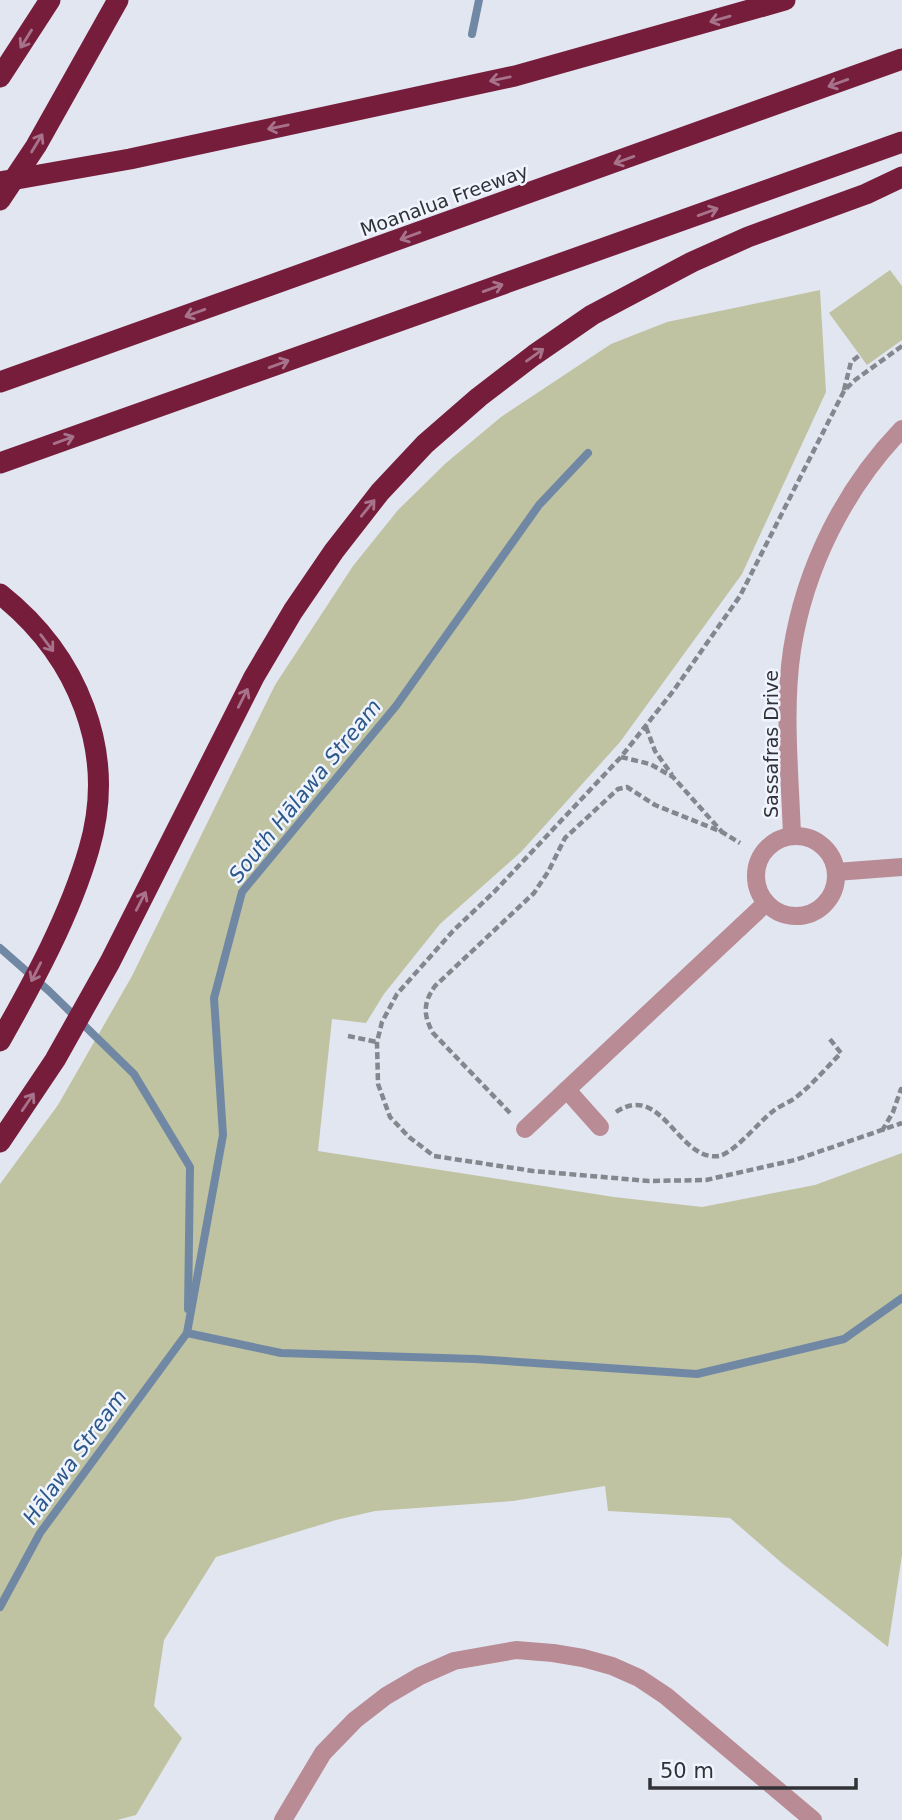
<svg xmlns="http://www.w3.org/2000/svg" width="902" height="1820" font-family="'DejaVu Sans',sans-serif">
<rect width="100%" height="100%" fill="#e2e6f1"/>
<g fill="#bfc3a2">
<path d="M 890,270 L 902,286 L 902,340 L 867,365 L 829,313 Z"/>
<path d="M 820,290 L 826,392 L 742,574 L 620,742 L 521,852 L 440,924 L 384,994 L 366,1023 L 332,1019 L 318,1151 L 614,1197 L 702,1207 L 815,1185 L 902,1153 L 902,1555 L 888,1647 L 783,1564 L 730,1518 L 608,1511 L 605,1486 L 513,1501 L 375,1511 L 336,1520 L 216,1557 L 164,1640 L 154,1706 L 182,1738 L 136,1815 L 117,1820 L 0,1820 L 0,1184 L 58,1105 L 132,976 L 275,685 L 353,566 L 398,510 L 446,463 L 501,417 L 611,344 L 667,322 Z"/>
</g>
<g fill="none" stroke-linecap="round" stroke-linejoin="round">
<g stroke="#7188a4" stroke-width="8">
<path d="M 472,34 L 479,0"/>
<path d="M 0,948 L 49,991 L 134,1074 L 190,1167 L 188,1309"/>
<path d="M 187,1333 L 281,1353 L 475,1359 L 697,1374 L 844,1339 L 902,1298"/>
<path d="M 0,1607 L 40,1533 L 187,1333 L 223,1135 L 214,998 L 242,892 L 396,706 L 539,505 L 588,453"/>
</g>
<g stroke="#84878e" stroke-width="4.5" stroke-dasharray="7 3.5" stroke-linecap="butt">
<path d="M 902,346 L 855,380 L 844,391 L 740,596 L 674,690 L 621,757 L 495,891 L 453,931 L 397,994 L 382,1022 L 377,1042 L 378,1084 L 390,1117 L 409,1137 L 434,1156 L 533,1171 L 649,1181 L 706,1180 L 795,1160 L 902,1123"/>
<path d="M 844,390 L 851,362 L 860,355"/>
<path d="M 646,727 L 655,751 L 672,775"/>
<path d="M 621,757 L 650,764 L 673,777 L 722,832"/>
<path d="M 348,1036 L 377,1042"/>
<path d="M 616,1112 C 662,1081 678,1162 719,1156 C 734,1153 759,1122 772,1112 C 779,1106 788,1103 795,1098 C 812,1085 826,1068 841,1053 L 829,1038"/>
<path d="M 510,1113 L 433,1033 C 423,1015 423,1003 435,986 L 534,893 L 548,872 L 565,838 L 618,789 L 627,787 L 655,805 L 722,832 L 740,843"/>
<path d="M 882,1131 L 893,1112 L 901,1089 L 902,1090"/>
</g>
<g stroke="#b88b95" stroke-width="18">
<path d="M 792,836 C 790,774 783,711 792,650 C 805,567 845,488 902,429"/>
<circle cx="796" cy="876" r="40"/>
<path d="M 836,872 L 902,867"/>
<path d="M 567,1090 L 600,1127"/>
<path d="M 525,1129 L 766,903"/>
<path d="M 283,1820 L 323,1753 L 355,1720 L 386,1696 L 420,1676 L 454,1661 L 516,1650 L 553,1653 L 583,1658 L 612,1666 L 639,1678 L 666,1696 L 813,1820"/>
</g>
<g stroke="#771d3c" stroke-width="21">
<path d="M 0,77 L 50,0"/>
<path d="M 0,182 L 130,159 L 515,76 L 785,0"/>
<path d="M 0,200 L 36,146 L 118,0"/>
<path d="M 0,382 L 902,59"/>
<path d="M 0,463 L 902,142"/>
<path d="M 0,594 C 77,655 118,751 89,849 C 70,915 34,981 0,1041"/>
<path d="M 0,1142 L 55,1060 L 110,962 L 254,677 L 293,611 L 334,551 L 380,492 L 425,444 L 479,397 L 534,355 L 592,315 L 692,262 L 748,237 L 866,194 L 902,177"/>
</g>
</g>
<defs><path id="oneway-shaft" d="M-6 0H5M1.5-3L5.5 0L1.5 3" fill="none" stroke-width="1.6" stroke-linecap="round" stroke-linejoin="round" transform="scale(1.75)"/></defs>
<g stroke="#a7738a">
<use href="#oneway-shaft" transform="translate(720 19) rotate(164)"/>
<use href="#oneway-shaft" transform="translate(26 39) rotate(122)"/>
<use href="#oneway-shaft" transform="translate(500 79) rotate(168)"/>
<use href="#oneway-shaft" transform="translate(838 83) rotate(160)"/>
<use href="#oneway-shaft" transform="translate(278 127) rotate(168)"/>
<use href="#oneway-shaft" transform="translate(37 143) rotate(-59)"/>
<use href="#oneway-shaft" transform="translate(624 160) rotate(160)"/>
<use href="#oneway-shaft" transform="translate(708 212) rotate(-20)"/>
<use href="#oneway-shaft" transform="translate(410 236) rotate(160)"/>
<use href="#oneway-shaft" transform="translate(493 288) rotate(-20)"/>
<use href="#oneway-shaft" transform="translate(195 313) rotate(160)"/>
<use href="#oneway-shaft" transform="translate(535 355) rotate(-36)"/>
<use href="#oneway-shaft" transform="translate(279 364) rotate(-20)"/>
<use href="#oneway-shaft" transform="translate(64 440) rotate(-20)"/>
<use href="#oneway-shaft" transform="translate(368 508) rotate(-51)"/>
<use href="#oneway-shaft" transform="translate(47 643) rotate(53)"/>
<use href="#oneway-shaft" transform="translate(243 698) rotate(-63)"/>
<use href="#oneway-shaft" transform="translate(141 901) rotate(-63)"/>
<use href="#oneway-shaft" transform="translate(36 972) rotate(117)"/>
<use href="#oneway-shaft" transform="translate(28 1102) rotate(-56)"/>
</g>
<g text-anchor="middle" stroke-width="5" stroke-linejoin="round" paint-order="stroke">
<g font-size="19" fill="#303236" stroke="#f0f4ff">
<text transform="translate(444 200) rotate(-20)" y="7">Moanalua Freeway</text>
<text transform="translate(771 744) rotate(-90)" y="7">Sassafras Drive</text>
</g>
<g font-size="21" font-style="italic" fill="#2c588a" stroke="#f0f4ff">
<text transform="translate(305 791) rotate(-51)" y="7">South Hālawa Stream</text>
<text transform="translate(75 1457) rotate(-54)" y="7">Hālawa Stream</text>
</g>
</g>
<path d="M650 1778v10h206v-10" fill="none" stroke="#303236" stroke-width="3.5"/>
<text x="660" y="1778" font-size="21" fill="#303236" stroke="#f0f4ff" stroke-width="5" paint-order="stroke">50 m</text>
</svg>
